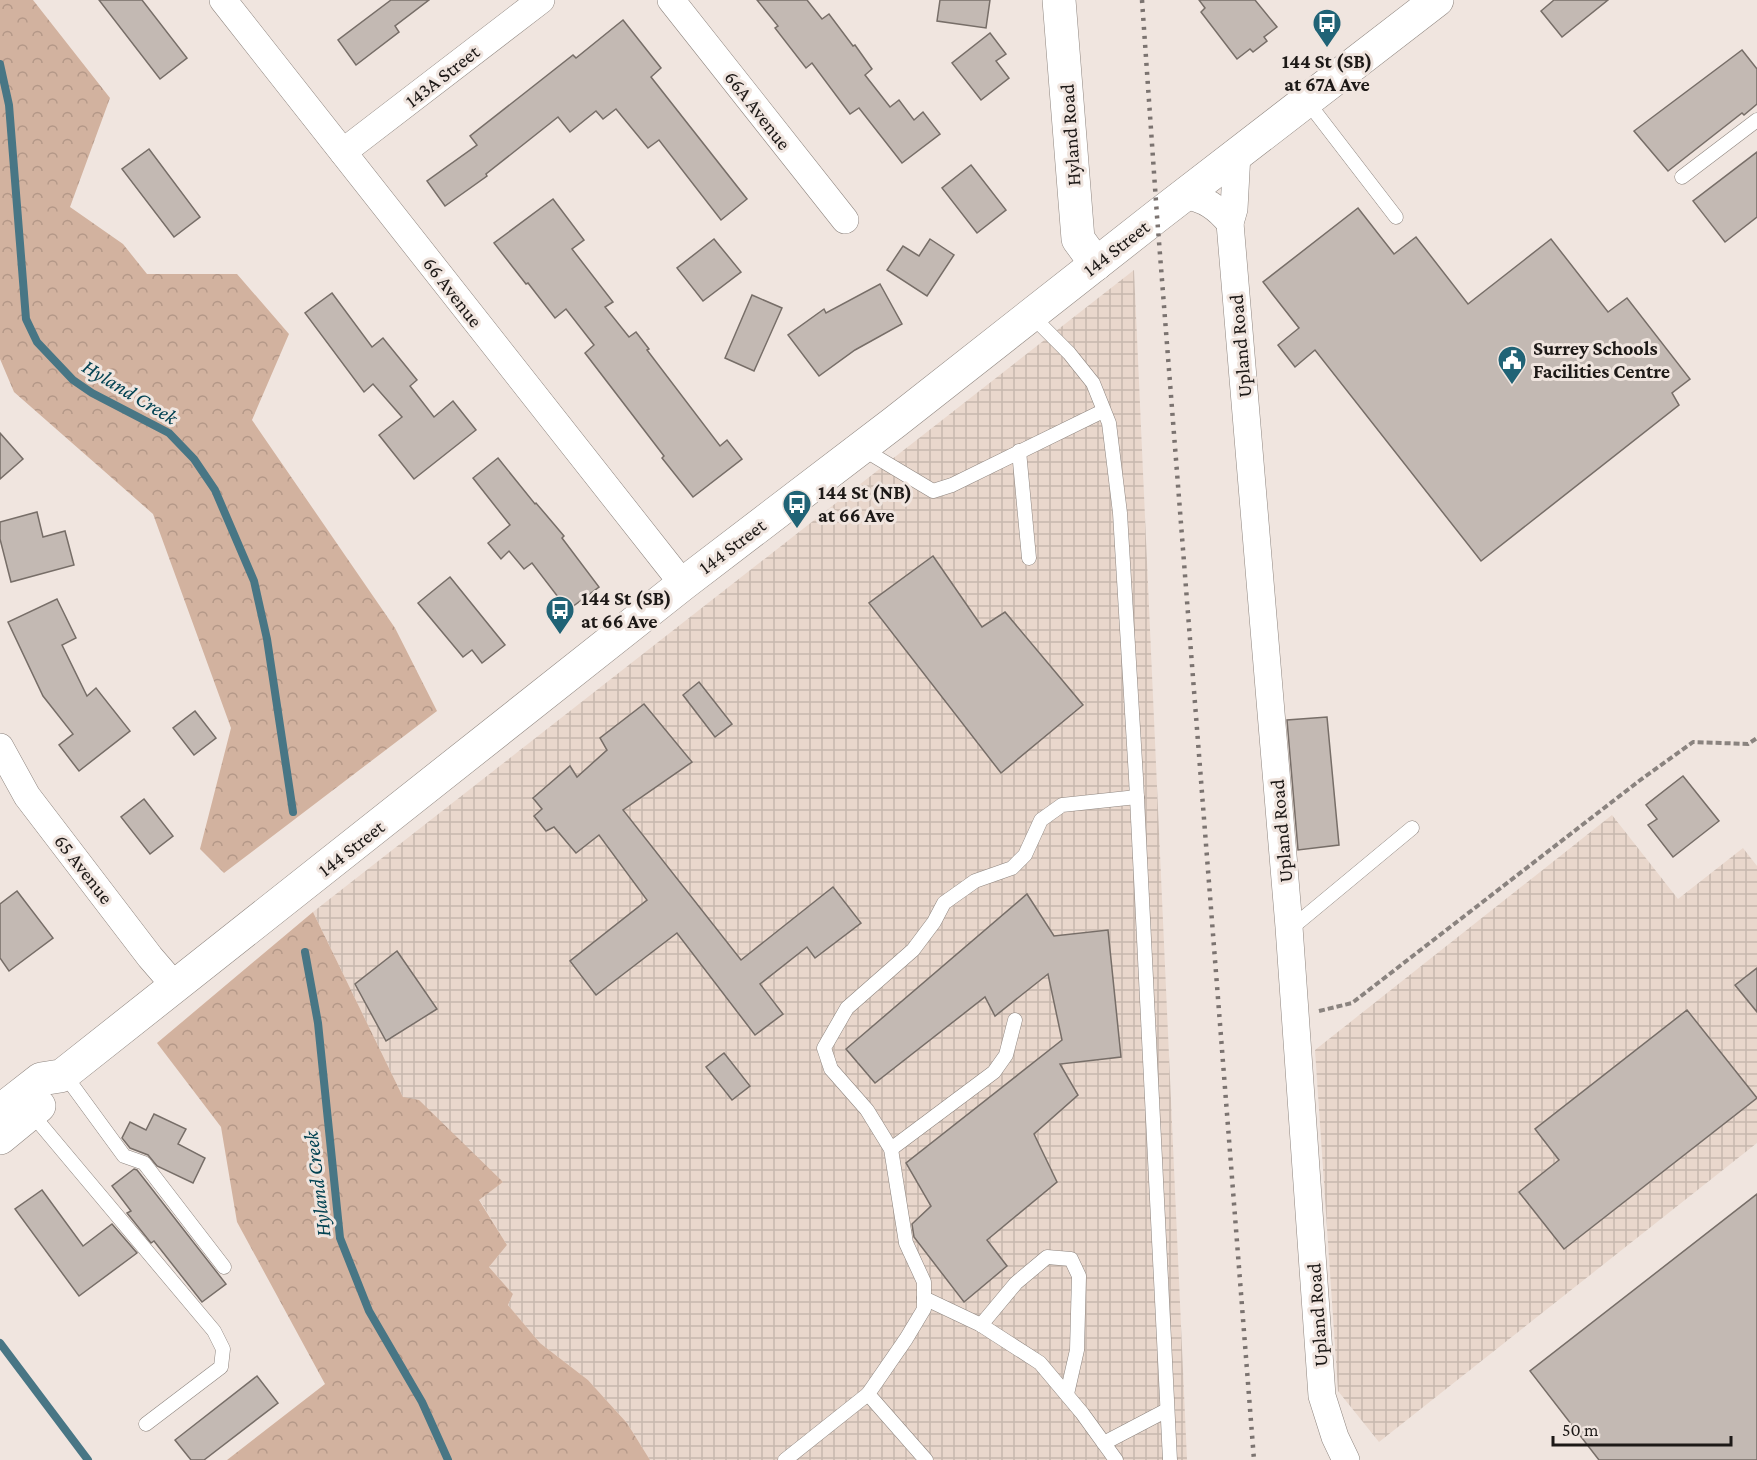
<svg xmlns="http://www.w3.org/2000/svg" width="1757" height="1460" font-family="'Crimson Pro',serif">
<defs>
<pattern id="industrial-grid" width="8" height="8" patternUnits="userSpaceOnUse" patternTransform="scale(1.5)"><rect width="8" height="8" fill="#e9d7cc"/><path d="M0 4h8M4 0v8" fill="none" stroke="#c7b8ae"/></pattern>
<pattern id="forest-crowns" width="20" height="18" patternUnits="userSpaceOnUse" patternTransform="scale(1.5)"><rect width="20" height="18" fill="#d2b29f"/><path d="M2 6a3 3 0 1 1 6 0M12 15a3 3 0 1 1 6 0" fill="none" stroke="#b49888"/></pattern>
</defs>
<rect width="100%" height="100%" fill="#f0e5df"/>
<g fill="url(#industrial-grid)">
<path d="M 1134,270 L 1187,1460 L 650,1460 L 627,1423 L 588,1380 L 540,1343 L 508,1305 L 513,1294 L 489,1267 L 507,1245 L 479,1199 L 503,1182 L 403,1097 L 313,912 Z"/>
<path d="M 1612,815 L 1678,899 L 1743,848 L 1757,866 L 1757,1143 L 1379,1442 L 1338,1391 L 1315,1050 Z"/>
</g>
<g fill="url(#forest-crowns)">
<path d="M 0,0 L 33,0 L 110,98 L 70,207 L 123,244 L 147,274 L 237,274 L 289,334 L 252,420 L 395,628 L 437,711 L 224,873 L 200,849 L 231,728 L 153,514 L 14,392 L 0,359 Z"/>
<path d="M 313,912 L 403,1097 L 419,1100 L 503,1182 L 479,1200 L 507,1245 L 489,1267 L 513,1294 L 508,1305 L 540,1343 L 588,1380 L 627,1423 L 650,1460 L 227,1460 L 325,1384 L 237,1222 L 221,1127 L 157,1043 Z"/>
</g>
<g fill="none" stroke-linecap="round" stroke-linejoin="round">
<g stroke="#487685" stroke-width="8">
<path d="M 0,64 L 9,105 L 26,319 L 37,342 L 73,380 L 92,393 L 169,433 L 194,459 L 215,490 L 254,581 L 267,639 L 293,812"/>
<path d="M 305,952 L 318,1023 L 340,1238 L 369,1311 L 422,1402 L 448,1460"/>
<path d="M 0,1343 L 88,1460"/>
</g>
</g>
<g fill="#c3b9b3" stroke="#776e68" stroke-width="1.5">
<path d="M 99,0 L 142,0 L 187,58 L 160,79 Z"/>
<path d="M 391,0 L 429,0 L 395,26 L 399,32 L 356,65 L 338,40 Z"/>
<path d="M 757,0 L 807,0 L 822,19 L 829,14 L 853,46 L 855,45 L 872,69 L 865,75 L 890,107 L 899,100 L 914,120 L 923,112 L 940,134 L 902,163 L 859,108 L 850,114 L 812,63 L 806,68 L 775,28 L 778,26 Z"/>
<path d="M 940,0 L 990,0 L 986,28 L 937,21 Z"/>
<path d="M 1199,0 L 1255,0 L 1277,27 L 1264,37 L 1267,41 L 1253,52 L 1250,49 L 1237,59 L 1201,12 L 1205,8 Z"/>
<path d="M 1554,0 L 1608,0 L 1562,37 L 1541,11 Z"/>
<path d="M 623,20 L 661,68 L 651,77 L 747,199 L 721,220 L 659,140 L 648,148 L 616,109 L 603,119 L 596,111 L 570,132 L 558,117 L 486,174 L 487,176 L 445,206 L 427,181 L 477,145 L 470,136 L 573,55 L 576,58 Z"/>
<path d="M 990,33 L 1006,54 L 996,61 L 1009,78 L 981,100 L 952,63 Z"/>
<path d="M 1742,50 L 1757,69 L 1757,104 L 1744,115 L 1742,113 L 1668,171 L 1634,131 Z"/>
<path d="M 149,149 L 200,217 L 174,237 L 122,169 Z"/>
<path d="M 1757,152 L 1757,217 L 1725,242 L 1693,201 Z"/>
<path d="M 971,165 L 1006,210 L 977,233 L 942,188 Z"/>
<path d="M 553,199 L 584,240 L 572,249 L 613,302 L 605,307 L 629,337 L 636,332 L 649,349 L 647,350 L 720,446 L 727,440 L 742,459 L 693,497 L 662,458 L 664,456 L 585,353 L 594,345 L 566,309 L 555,318 L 528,283 L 526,284 L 494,243 Z"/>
<path d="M 1358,208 L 1394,254 L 1416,237 L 1468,304 L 1551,239 L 1608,312 L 1627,298 L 1690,379 L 1672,393 L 1679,405 L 1481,561 L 1315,350 L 1295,367 L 1278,345 L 1299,328 L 1263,282 Z"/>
<path d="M 714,239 L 741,272 L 703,301 L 677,268 Z"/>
<path d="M 930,239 L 954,255 L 927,296 L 887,270 L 903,246 L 919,256 Z"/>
<path d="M 880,284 L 902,324 L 855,350 L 819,376 L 788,335 L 824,309 L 826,313 Z"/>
<path d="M 332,293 L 372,347 L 383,338 L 417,380 L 410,386 L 434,417 L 453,401 L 476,430 L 414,479 L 379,435 L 402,417 L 373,384 L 364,392 L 305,313 Z"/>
<path d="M 752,295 L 782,308 L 754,371 L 725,358 Z"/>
<path d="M 0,433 L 23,459 L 0,479 Z"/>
<path d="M 498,458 L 535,504 L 536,503 L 564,536 L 562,538 L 599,587 L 568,610 L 532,563 L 524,569 L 509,551 L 501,559 L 488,543 L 510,525 L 473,478 Z"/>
<path d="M 37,512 L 43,537 L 65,531 L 74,565 L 11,582 L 0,539 L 0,522 Z"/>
<path d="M 933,556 L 982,627 L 1005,612 L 1083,705 L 1001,773 L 869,603 Z"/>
<path d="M 450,577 L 505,645 L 482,663 L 472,650 L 463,657 L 418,603 Z"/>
<path d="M 57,599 L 76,638 L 62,645 L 87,696 L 96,688 L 130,731 L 79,771 L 59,745 L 73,734 L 43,696 L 8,622 Z"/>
<path d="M 699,682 L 732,724 L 715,737 L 683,695 Z"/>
<path d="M 644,704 L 692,762 L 623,810 L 741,960 L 833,887 L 861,923 L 815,958 L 807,947 L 760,984 L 783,1014 L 755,1035 L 677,933 L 596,995 L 570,961 L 647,900 L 599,835 L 576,853 L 554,827 L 546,831 L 534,816 L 542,809 L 533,798 L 570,766 L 577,777 L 607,750 L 600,738 Z"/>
<path d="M 195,711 L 216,738 L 194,755 L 173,728 Z"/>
<path d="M 1327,717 L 1339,845 L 1298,850 L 1287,720 Z"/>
<path d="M 1683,776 L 1719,821 L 1673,857 L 1648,825 L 1657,819 L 1646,805 Z"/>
<path d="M 144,799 L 173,836 L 150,854 L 121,817 Z"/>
<path d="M 17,891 L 53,938 L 9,971 L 0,958 L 0,904 Z"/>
<path d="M 1027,894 L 1054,936 L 1108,930 L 1121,1057 L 1060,1064 L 1078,1095 L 1034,1134 L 1057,1182 L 987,1240 L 1007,1266 L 964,1302 L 914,1237 L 912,1224 L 931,1206 L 906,1163 L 1062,1040 L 1048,974 L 995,1016 L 985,997 L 875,1083 L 846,1049 Z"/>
<path d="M 397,951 L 437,1009 L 386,1041 L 355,984 Z"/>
<path d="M 1757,968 L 1757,1012 L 1735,985 Z"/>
<path d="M 1687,1010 L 1757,1098 L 1564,1249 L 1519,1192 L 1559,1160 L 1535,1129 Z"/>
<path d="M 724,1053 L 750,1086 L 732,1100 L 706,1067 Z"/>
<path d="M 154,1114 L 186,1129 L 178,1144 L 205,1158 L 193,1183 L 157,1166 L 148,1155 L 130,1148 L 122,1138 L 130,1122 L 146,1130 Z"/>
<path d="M 134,1169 L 137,1170 L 226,1284 L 202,1302 L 154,1241 L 151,1243 L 127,1213 L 131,1211 L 112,1186 Z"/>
<path d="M 42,1190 L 83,1246 L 112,1224 L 137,1253 L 79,1296 L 15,1209 Z"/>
<path d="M 1757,1194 L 1757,1460 L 1599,1460 L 1530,1371 Z"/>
<path d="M 257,1376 L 278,1403 L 204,1460 L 191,1460 L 175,1440 Z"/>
</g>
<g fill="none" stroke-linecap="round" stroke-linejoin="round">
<g stroke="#8e857f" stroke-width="15">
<g id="service">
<path d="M 1306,100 L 1396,217"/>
<path d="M 1682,177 L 1757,120"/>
<path d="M 1031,315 L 1069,353 L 1093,383 L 1109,423 L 1120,513 L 1136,778 L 1170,1460"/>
<path d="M 861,448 L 933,491 L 952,485 L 1103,411"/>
<path d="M 1019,451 L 1029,558"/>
<path d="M 1289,930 L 1412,828"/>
<path d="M 64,1074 L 124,1156 L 144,1163 L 224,1267"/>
<path d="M 31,1113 L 214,1331 L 223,1349 L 221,1367 L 146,1424"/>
<path d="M 891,1149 L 994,1072 L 1006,1055 L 1015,1020"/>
<path d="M 924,1298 L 981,1325 L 1040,1363 L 1082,1413 L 1116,1460"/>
<path d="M 981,1325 L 1016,1283 L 1047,1257 L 1071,1259 L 1079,1276 L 1077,1350 L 1067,1394"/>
<path d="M 1104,1443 L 1167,1410"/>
<path d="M 785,1460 L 868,1394"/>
<path d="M 926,1460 L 868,1394 L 906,1339 L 924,1309 L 924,1282 L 906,1243 L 891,1149 L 867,1110 L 831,1069 L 824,1048 L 847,1008 L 913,950 L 934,922 L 944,903 L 975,881 L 1012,868 L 1025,855 L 1041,820 L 1062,805 L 1137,797"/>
</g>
</g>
<g stroke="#8e857f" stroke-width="28">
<g id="minor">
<path d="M 223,0 L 683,584"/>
<path d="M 671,0 L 845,220"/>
<path d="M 343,152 L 541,0"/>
<path d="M 1237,153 L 1234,209 L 1230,223 L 1289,927 L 1322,1396 L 1335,1437 L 1346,1460"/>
<path d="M 1184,195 C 1205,199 1217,207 1230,223"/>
<path d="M 0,747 L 27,796 L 150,957 L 175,986"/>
</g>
</g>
<g stroke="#8e857f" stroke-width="34">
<path id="tertiary" d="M 1059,0 L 1078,239 L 1096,264"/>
</g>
<g stroke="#8e857f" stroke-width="34">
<g id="secondary">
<path d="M 0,1111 L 41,1079 L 60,1076 L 64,1074 L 683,584 L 895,422 L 1157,216 L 1437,0"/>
<path d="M 0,1138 L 39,1106"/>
</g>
</g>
<path stroke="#8a837f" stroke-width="4" stroke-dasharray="6 3" stroke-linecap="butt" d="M 1319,1011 L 1352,1003 L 1639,781 L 1693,742 L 1748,744 L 1757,738"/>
<use href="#service" stroke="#fff" stroke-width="14"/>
<use href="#minor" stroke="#fff" stroke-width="27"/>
<use href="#tertiary" stroke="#fff" stroke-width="33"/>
<use href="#secondary" stroke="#fff" stroke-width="33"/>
<path stroke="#7b7370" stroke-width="4.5" stroke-dasharray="3 6" stroke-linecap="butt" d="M 1142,0 L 1157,216 L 1254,1460"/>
</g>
<defs>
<g id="bus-pin" transform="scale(1.5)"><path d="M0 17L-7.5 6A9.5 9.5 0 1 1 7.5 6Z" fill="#206376" stroke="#f0e5df"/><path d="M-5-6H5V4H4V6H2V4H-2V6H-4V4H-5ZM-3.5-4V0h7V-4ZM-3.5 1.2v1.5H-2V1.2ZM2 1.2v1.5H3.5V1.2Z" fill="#fff"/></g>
<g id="civic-pin" transform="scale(1.5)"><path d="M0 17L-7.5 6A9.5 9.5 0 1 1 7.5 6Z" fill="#206376" stroke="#f0e5df"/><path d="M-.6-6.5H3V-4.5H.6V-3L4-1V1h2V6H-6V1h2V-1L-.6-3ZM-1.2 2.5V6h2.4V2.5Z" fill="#fff"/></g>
</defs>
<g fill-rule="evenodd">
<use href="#bus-pin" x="1327" y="23"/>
<use href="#civic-pin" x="1512" y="360"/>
<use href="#bus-pin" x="797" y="504"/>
<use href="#bus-pin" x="560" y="610"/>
</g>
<g text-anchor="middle" stroke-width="6" stroke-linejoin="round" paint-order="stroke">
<g font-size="20" font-weight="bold" fill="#1d1917" stroke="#f0e5df" text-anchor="start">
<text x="1327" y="68" text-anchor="middle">144 St (SB)<tspan x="1327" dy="23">at 67A Ave</tspan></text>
<text x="1533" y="355">Surrey Schools<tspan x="1533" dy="23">Facilities Centre</tspan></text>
<text x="818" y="499">144 St (NB)<tspan x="818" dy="23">at 66 Ave</tspan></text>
<text x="581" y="605">144 St (SB)<tspan x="581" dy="23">at 66 Ave</tspan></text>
</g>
<g font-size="20" fill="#1d1917" stroke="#f0e5df">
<text transform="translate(442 76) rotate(-38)" y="7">143A Street</text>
<text transform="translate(758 110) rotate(52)" y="7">66A Avenue</text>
<text transform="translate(1070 135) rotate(-94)" y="7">Hyland Road</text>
<text transform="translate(1116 248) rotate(-38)" y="7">144 Street</text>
<text transform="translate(453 292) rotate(52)" y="7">66 Avenue</text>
<text transform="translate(1240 346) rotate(-95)" y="7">Upland Road</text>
<text transform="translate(732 546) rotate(-37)" y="7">144 Street</text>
<text transform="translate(1281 831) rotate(-95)" y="7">Upland Road</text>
<text transform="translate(351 848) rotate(-38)" y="7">144 Street</text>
<text transform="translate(84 869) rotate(52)" y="7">65 Avenue</text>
<text transform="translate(1317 1315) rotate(-94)" y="7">Upland Road</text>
</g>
<g font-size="21" font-style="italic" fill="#024252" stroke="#f0e5df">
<text transform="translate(130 392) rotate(31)" y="7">Hyland Creek</text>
<text transform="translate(317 1184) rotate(-97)" y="7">Hyland Creek</text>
</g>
</g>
<path d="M1553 1436v9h178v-9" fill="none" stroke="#1d1917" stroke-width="3"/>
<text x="1562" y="1436" font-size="18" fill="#1d1917" stroke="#f0e5df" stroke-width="4.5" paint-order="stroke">50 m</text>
</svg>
